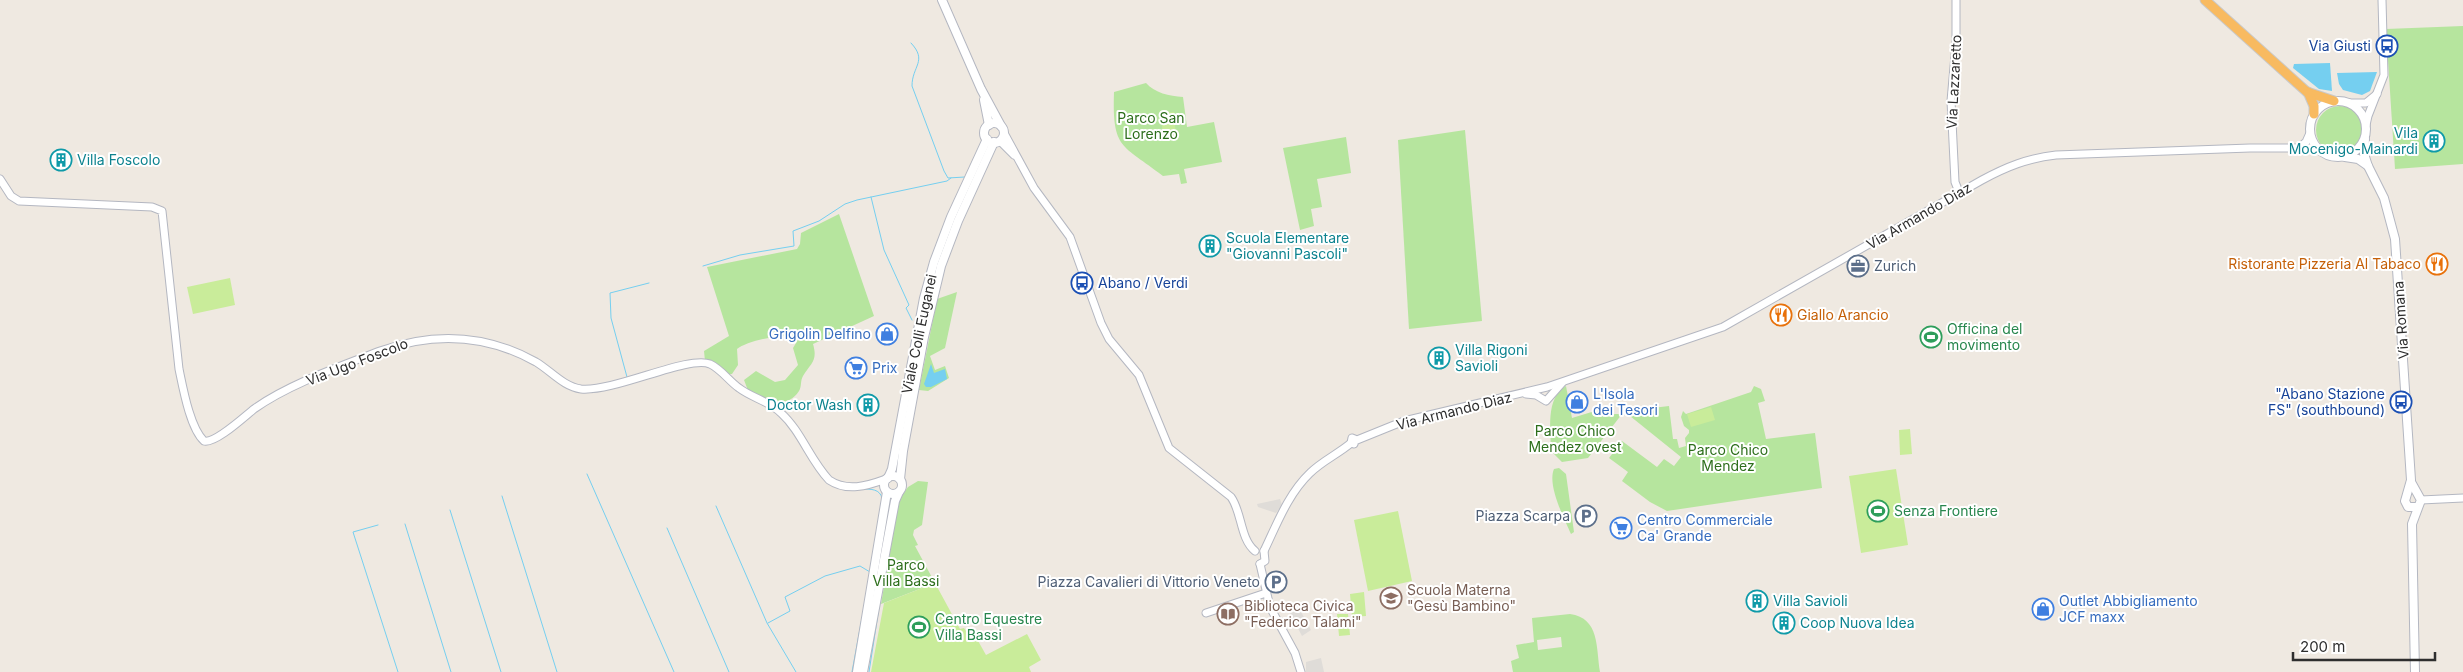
<svg xmlns="http://www.w3.org/2000/svg" width="2463" height="672" font-family="Inter,sans-serif">
<rect width="100%" height="100%" fill="#efe9e1"/>
<g fill="#b6e59e" fill-rule="evenodd">
<path d="M 2463,26 L 2463,164 L 2395,169 L 2386,29 Z"/>
<path d="M 1146,83 C 1155,93 1169,96 1183,97 L 1187,127 L 1214,122 L 1222,162 L 1184,169 L 1187,183 L 1181,184 L 1179,174 L 1163,176 C 1122,144 1112,150 1114,92 Z"/>
<circle cx="2340" cy="130" r="24"/>
<path d="M 1465,130 L 1482,321 L 1409,329 L 1398,140 Z"/>
<path d="M 1346,137 L 1351,173 L 1317,179 L 1322,207 L 1311,209 L 1314,226 L 1300,230 L 1283,148 Z"/>
<path d="M 839,214 L 874,316 L 813,344 C 818,361 811,363 803,376 C 800,381 802,386 799,391 C 786,411 765,400 749,393 L 744,380 L 756,371 L 775,382 L 785,380 L 798,365 L 793,348 L 796,343 L 795,337 C 784,333 747,341 737,349 L 738,365 L 732,374 L 728,374 L 705,361 L 704,351 L 729,336 L 707,267 L 797,249 L 800,244 L 801,233 Z"/>
<path d="M 957,292 L 945,348 L 930,356 L 935,370 L 945,366 L 949,378 L 928,391 L 919,390 L 937,299 Z"/>
<path d="M 1566,386 L 1572,418 L 1608,407 L 1609,414 L 1622,414 L 1588,458 L 1562,462 L 1551,451 C 1551,430 1545,398 1566,386 Z"/>
<path d="M 1754,386 L 1761,389 L 1765,401 L 1758,403 L 1766,439 L 1815,433 L 1822,488 L 1667,511 L 1650,502 L 1622,481 L 1628,472 L 1609,458 L 1622,441 L 1657,467 L 1664,459 L 1674,466 L 1681,457 L 1630,416 L 1636,410 L 1669,406 L 1673,439 L 1677,439 L 1679,448 L 1686,446 L 1685,438 L 1689,433 L 1689,430 L 1684,426 L 1681,417 L 1683,411 L 1686,414 L 1751,392 Z"/>
<path d="M 1559,468 L 1566,474 L 1574,532 L 1571,534 C 1564,518 1547,485 1554,469 Z"/>
<path d="M 918,481 L 928,482 L 922,525 L 914,530 L 913,535 L 918,545 L 915,546 L 935,583 L 881,604 L 899,500 L 908,487 Z"/>
<path d="M 1570,614 C 1600,618 1596,648 1600,672 L 1513,672 L 1511,661 L 1519,658 L 1516,645 L 1534,642 L 1532,618 ZM 1561,637 L 1562,647 L 1538,650 L 1537,640 Z"/>
</g>
<g fill="#c9ec9a">
<path d="M 1174,112 L 1176,138 L 1163,139 L 1161,113 Z"/>
<path d="M 230,278 L 235,305 L 193,314 L 187,287 Z"/>
<path d="M 1711,407 L 1715,420 L 1691,427 L 1687,414 Z"/>
<path d="M 1910,429 L 1912,454 L 1900,455 L 1899,430 Z"/>
<path d="M 1896,469 L 1908,545 L 1861,553 L 1849,476 Z"/>
<path d="M 1398,511 L 1412,581 L 1368,591 L 1354,520 Z"/>
<path d="M 935,583 L 960,629 L 964,628 L 973,641 L 977,639 L 986,655 L 1027,634 L 1041,660 L 1029,667 L 1031,672 L 871,672 L 884,603 Z"/>
<path d="M 1364,592 L 1366,616 L 1352,617 L 1350,594 Z"/>
<path d="M 1337,614 L 1348,614 L 1350,635 L 1339,636 Z"/>
</g>
<g fill="#dfdcd8">
<path d="M 1280,499 L 1282,505 L 1276,513 L 1258,507 L 1257,504 Z"/>
<path d="M 1300,610 L 1311,630 L 1302,636 L 1290,613 Z"/>
<path d="M 1321,658 L 1324,672 L 1306,672 L 1306,662 Z"/>
</g>
<g fill="#75cff0">
<path d="M 2330,63 L 2332,91 L 2319,89 L 2293,68 L 2294,64 Z"/>
<path d="M 2377,72 L 2370,91 L 2362,95 L 2343,90 L 2339,84 L 2337,73 Z"/>
<path d="M 931,364 L 934,373 L 945,369 L 947,379 L 931,387 L 926,387 L 924,384 Z"/>
</g>
<g fill="none" stroke-linecap="round" stroke-linejoin="round">
<g stroke="#75cff0" stroke-width="1">
<path d="M 911,43 C 928,61 912,66 912,86 L 944,171 L 948,178 L 965,177"/>
<path d="M 871,197 L 884,250 L 909,305 L 906,308 L 912,320"/>
<path d="M 703,266 L 740,255 L 794,246 L 793,231 L 819,221 L 845,204 L 857,200 L 947,181 L 951,178"/>
<path d="M 627,377 L 611,318 L 610,293 L 649,283"/>
<path d="M 587,474 L 674,672"/>
<path d="M 863,489 C 871,489 880,489 882,498"/>
<path d="M 502,496 L 557,672"/>
<path d="M 716,506 L 767,623 L 796,672"/>
<path d="M 450,510 L 501,672"/>
<path d="M 405,524 L 451,672"/>
<path d="M 378,525 L 353,532 L 398,672"/>
<path d="M 667,528 L 729,672"/>
<path d="M 768,623 L 790,611 L 785,597 L 825,576 L 860,566 L 870,572"/>
<path d="M 852,672 L 862,618"/>
<path d="M 869,672 L 882,588"/>
</g>
<g stroke="#b4b7c1" stroke-width="9">
<g id="tertiary">
<path d="M 1956,0 L 1956,44 L 1951,101 L 1955,182 L 1959,192"/>
<path d="M 2349,103 L 2366,103 L 2377,94"/>
<path d="M 2366,125 L 2368,116 L 2384,75 L 2382,0"/>
<path d="M 1004,133 L 1034,188 L 1070,237 L 1101,323 L 1109,339 L 1139,375 L 1169,448 L 1231,497 C 1242,512 1240,539 1255,551"/>
<path d="M 1000,141 L 1014,155"/>
<path d="M 2299,148 L 2306,142 L 2310,133"/>
<path d="M 0,179 L 11,196 L 19,201 L 152,207 L 162,211 L 179,369 C 183,388 190,428 204,441 C 215,444 244,417 254,409 C 289,384 339,367 380,351 C 433,332 486,334 536,362 C 551,371 564,387 581,389 C 615,392 688,355 710,364 C 721,369 729,381 739,388 C 752,398 769,401 781,413 C 801,431 810,460 829,480 C 847,492 867,486 886,479"/>
<path d="M 1526,394 L 1536,395 L 1546,401 L 1562,383"/>
<path d="M 1351,443 L 1352,438 L 1357,440 L 1404,421 L 1547,387 L 1723,327 L 1982,180 C 2006,167 2028,158 2056,155 L 2250,148 L 2309,148 L 2320,151"/>
<path d="M 2421,500 L 2463,498"/>
<path d="M 1264,551 C 1277,524 1288,494 1310,473 C 1322,461 1338,454 1351,443 L 1354,444"/>
<path d="M 1260,564 L 1270,607 L 1295,653 L 1301,672"/>
<path d="M 1260,564 L 1265,561 L 1264,551"/>
<path d="M 1206,613 L 1266,593"/>
</g>
</g>
<g stroke="#b4b7c1" stroke-width="10">
<g id="secondary">
<path d="M 942,0 L 981,89 L 1001,126"/>
<path d="M 984,100 L 989,125"/>
<circle cx="2338" cy="129" r="28"/>
<circle cx="994" cy="133" r="10"/>
<path d="M 2365,139 L 2364,154 L 2368,166 L 2384,198 L 2395,239 L 2411,480 L 2405,501 L 2408,507 L 2417,507"/>
<path d="M 2345,157 L 2358,159 L 2368,166"/>
<circle cx="893" cy="485" r="9"/>
<path d="M 888,478 L 892,469 L 924,298 L 934,262 L 951,217 L 987,139"/>
<path d="M 900,479 L 903,451 L 924,337 L 941,266 L 958,221 L 994,142"/>
<path d="M 2411,482 L 2421,500 L 2412,524 L 2415,672"/>
<path d="M 857,672 L 887,492"/>
<path d="M 863,672 L 895,501 L 899,492"/>
</g>
</g>
<g stroke="#c9c9c9" stroke-width="11">
<g id="trunk">
<path d="M 2205,0 L 2307,92 L 2334,101"/>
<path d="M 2308,92 L 2314,106 L 2314,114"/>
</g>
</g>
<use href="#tertiary" stroke="#fff" stroke-width="7"/>
<use href="#secondary" stroke="#fff" stroke-width="8"/>
<use href="#trunk" stroke="#f8ba60" stroke-width="9"/>
</g>
<defs>
<g id="bus-ring" transform="scale(1.125)"><circle r="9.5" fill="#fff" stroke="#1a4fb4" stroke-width="1.5"/><path d="M-5-6H5V4H4V6H2V4H-2V6H-4V4H-5ZM-3.5-4V0h7V-4ZM-3.5 1.2v1.5H-2V1.2ZM2 1.2v1.5H3.5V1.2Z" fill="#1a4fb4"/></g>
<g id="building-ring" transform="scale(1.125)"><circle r="9.5" fill="#fff" stroke="#0f9aa8" stroke-width="1.5"/><path d="M-4-6H4V6H1V3H-1V6H-4ZM-2.5-4.3h1.7v1.8h-1.7ZM.8-4.3h1.7v1.8H.8ZM-2.5-1h1.7V.8h-1.7ZM.8-1h1.7V.8H.8Z" fill="#0f9aa8"/></g>
<g id="restaurant-ring" transform="scale(1.125)"><circle r="9.5" fill="#fff" stroke="#e8710a" stroke-width="1.5"/><path d="M-5-6h1v4h1v-4h1v4h1v-4h1v5L-1.5 .5V6h-2V.5L-5-1ZM5-6V6H3V1.5H1.5Q1.5-4 5-6Z" fill="#e8710a"/></g>
<g id="office-ring" transform="scale(1.125)"><circle r="9.5" fill="#fff" stroke="#5c6f8a" stroke-width="1.5"/><path d="M-6-3h4V-5.5h4V-3h4V5H-6ZM-1-4.5V-3h2v-1.5ZM-6 0V1H6V0Z" fill="#5c6f8a"/></g>
<g id="shop-ring" transform="scale(1.125)"><circle r="9.5" fill="#fff" stroke="#3f7fe0" stroke-width="1.5"/><path d="M-5-2.5h2.3a2.7 3.5 0 0 1 5.4 0H5L5.5 6h-11ZM-1.5-2.5h3a1.5 2.3 0 0 0-3 0Z" fill="#3f7fe0"/></g>
<g id="stadium-ring" transform="scale(1.125)"><circle r="9.5" fill="#fff" stroke="#2e9e5b" stroke-width="1.5"/><path d="M0-5a6.5 5 0 1 0 0 10a6.5 5 0 1 0 0-10ZM-3.5-1.8h7v3.6h-7Z" fill="#2e9e5b"/></g>
<g id="supermarket-ring" transform="scale(1.125)"><circle r="9.5" fill="#fff" stroke="#3f7fe0" stroke-width="1.5"/><path d="M-6-5.5h2.5l.6 2H6L4.5 2H-2.5L-4.4-4H-6ZM-1.5 3.2a1.3 1.3 0 1 0 .1 0ZM3 3.2a1.3 1.3 0 1 0 .1 0Z" fill="#3f7fe0"/></g>
<g id="parking-ring" transform="scale(1.125)"><circle r="9.5" fill="#fff" stroke="#5c6f8a" stroke-width="1.5"/><path d="M-3.5-5.5H1a3.5 3.5 0 0 1 0 7H-1V5.5H-3.5ZM-1-3.4V-.6H.8a1.4 1.4 0 0 0 0-2.8Z" fill="#5c6f8a"/></g>
<g id="school-ring" transform="scale(1.125)"><circle r="9.5" fill="#fff" stroke="#8d6e63" stroke-width="1.5"/><path d="M0-5L7-2L0 1L-7-2ZM-4 1L0 2.5L4 1V4Q0 6-4 4Z" fill="#8d6e63"/></g>
<g id="library-ring" transform="scale(1.125)"><circle r="9.5" fill="#fff" stroke="#8d6e63" stroke-width="1.5"/><path d="M-6-4Q-3-5.5-.7-3.5V5Q-3 3-6 4ZM6-4Q3-5.5 .7-3.5V5Q3 3 6 4Z" fill="#8d6e63"/></g>
</defs>
<g fill-rule="evenodd">
<use href="#bus-ring" x="2387" y="46"/>
<use href="#building-ring" x="2434" y="141"/>
<use href="#building-ring" x="61" y="160"/>
<use href="#building-ring" x="1210" y="246"/>
<use href="#restaurant-ring" x="2437" y="264"/>
<use href="#office-ring" x="1858" y="266"/>
<use href="#bus-ring" x="1082" y="283"/>
<use href="#restaurant-ring" x="1781" y="315"/>
<use href="#shop-ring" x="887" y="334"/>
<use href="#stadium-ring" x="1931" y="337"/>
<use href="#building-ring" x="1439" y="358"/>
<use href="#supermarket-ring" x="856" y="368"/>
<use href="#shop-ring" x="1577" y="402"/>
<use href="#bus-ring" x="2401" y="402"/>
<use href="#building-ring" x="868" y="405"/>
<use href="#stadium-ring" x="1878" y="511"/>
<use href="#parking-ring" x="1586" y="516"/>
<use href="#supermarket-ring" x="1621" y="528"/>
<use href="#parking-ring" x="1276" y="582"/>
<use href="#school-ring" x="1391" y="598"/>
<use href="#building-ring" x="1757" y="601"/>
<use href="#shop-ring" x="2043" y="609"/>
<use href="#library-ring" x="1228" y="614"/>
<use href="#building-ring" x="1784" y="623"/>
<use href="#stadium-ring" x="919" y="627"/>
</g>
<g text-anchor="middle" stroke-width="4" stroke-linejoin="round" paint-order="stroke">
<g font-size="14" fill="#164399" stroke="#fff" text-anchor="end">
<text x="2371" y="51">Via Giusti</text>
<text x="1098" y="288" text-anchor="start">Abano / Verdi</text>
<text x="2385" y="399">"Abano Stazione<tspan x="2385" dy="16">FS" (southbound)</tspan></text>
</g>
<g font-size="14" fill="#2e2e2e" stroke="#fff">
<text transform="translate(1954 82) rotate(-87)" y="5">Via Lazzaretto</text>
<text transform="translate(1919 216) rotate(-30)" y="5">Via Armando Diaz</text>
<text transform="translate(2401 320) rotate(-94)" y="5">Via Romana</text>
<text transform="translate(919 334) rotate(-78)" y="5">Viale Colli Euganei</text>
<text transform="translate(357 362) rotate(-21)" y="5">Via Ugo Foscolo</text>
<text transform="translate(1454 411) rotate(-14)" y="5">Via Armando Diaz</text>
</g>
<g font-size="14" fill="#2c6e1b" stroke="#fff">
<text x="1151" y="123">Parco San<tspan x="1151" dy="16">Lorenzo</tspan></text>
<text x="1575" y="436">Parco Chico<tspan x="1575" dy="16">Mendez ovest</tspan></text>
<text x="1728" y="455">Parco Chico<tspan x="1728" dy="16">Mendez</tspan></text>
<text x="906" y="570">Parco<tspan x="906" dy="16">Villa Bassi</tspan></text>
</g>
<g font-size="14" fill="#0d838f" stroke="#fff" text-anchor="start">
<text x="2418" y="138" text-anchor="end">Vila<tspan x="2418" dy="16">Mocenigo-Mainardi</tspan></text>
<text x="77" y="165">Villa Foscolo</text>
<text x="1226" y="243">Scuola Elementare<tspan x="1226" dy="16">"Giovanni Pascoli"</tspan></text>
<text x="1455" y="355">Villa Rigoni<tspan x="1455" dy="16">Savioli</tspan></text>
<text x="852" y="410" text-anchor="end">Doctor Wash</text>
<text x="1773" y="606">Villa Savioli</text>
<text x="1800" y="628">Coop Nuova Idea</text>
</g>
<g font-size="14" fill="#c56008" stroke="#fff" text-anchor="end">
<text x="2421" y="269">Ristorante Pizzeria Al Tabaco</text>
<text x="1797" y="320" text-anchor="start">Giallo Arancio</text>
</g>
<g font-size="14" fill="#4e5e75" stroke="#fff" text-anchor="end">
<text x="1874" y="271" text-anchor="start">Zurich</text>
<text x="1570" y="521">Piazza Scarpa</text>
<text x="1260" y="587">Piazza Cavalieri di Vittorio Veneto</text>
</g>
<g font-size="14" fill="#27864d" stroke="#fff" text-anchor="start">
<text x="1947" y="334">Officina del<tspan x="1947" dy="16">movimento</tspan></text>
<text x="1894" y="516">Senza Frontiere</text>
<text x="935" y="624">Centro Equestre<tspan x="935" dy="16">Villa Bassi</tspan></text>
</g>
<g font-size="14" fill="#366cbe" stroke="#fff" text-anchor="start">
<text x="871" y="339" text-anchor="end">Grigolin Delfino</text>
<text x="872" y="373">Prix</text>
<text x="1593" y="399">L'Isola<tspan x="1593" dy="16">dei Tesori</tspan></text>
<text x="1637" y="525">Centro Commerciale<tspan x="1637" dy="16">Ca' Grande</tspan></text>
<text x="2059" y="606">Outlet Abbigliamento<tspan x="2059" dy="16">JCF maxx</tspan></text>
</g>
<g font-size="14" fill="#785e54" stroke="#fff" text-anchor="start">
<text x="1407" y="595">Scuola Materna<tspan x="1407" dy="16">"Gesù Bambino"</tspan></text>
<text x="1244" y="611">Biblioteca Civica<tspan x="1244" dy="16">"Federico Talami"</tspan></text>
</g>
</g>
<path d="M2293 652v8h142v-8" fill="none" stroke="#2e2e2e" stroke-width="2.5"/>
<text x="2300" y="652" font-size="15" fill="#2e2e2e" stroke="#ffffff" stroke-width="4" paint-order="stroke">200 m</text>
</svg>
